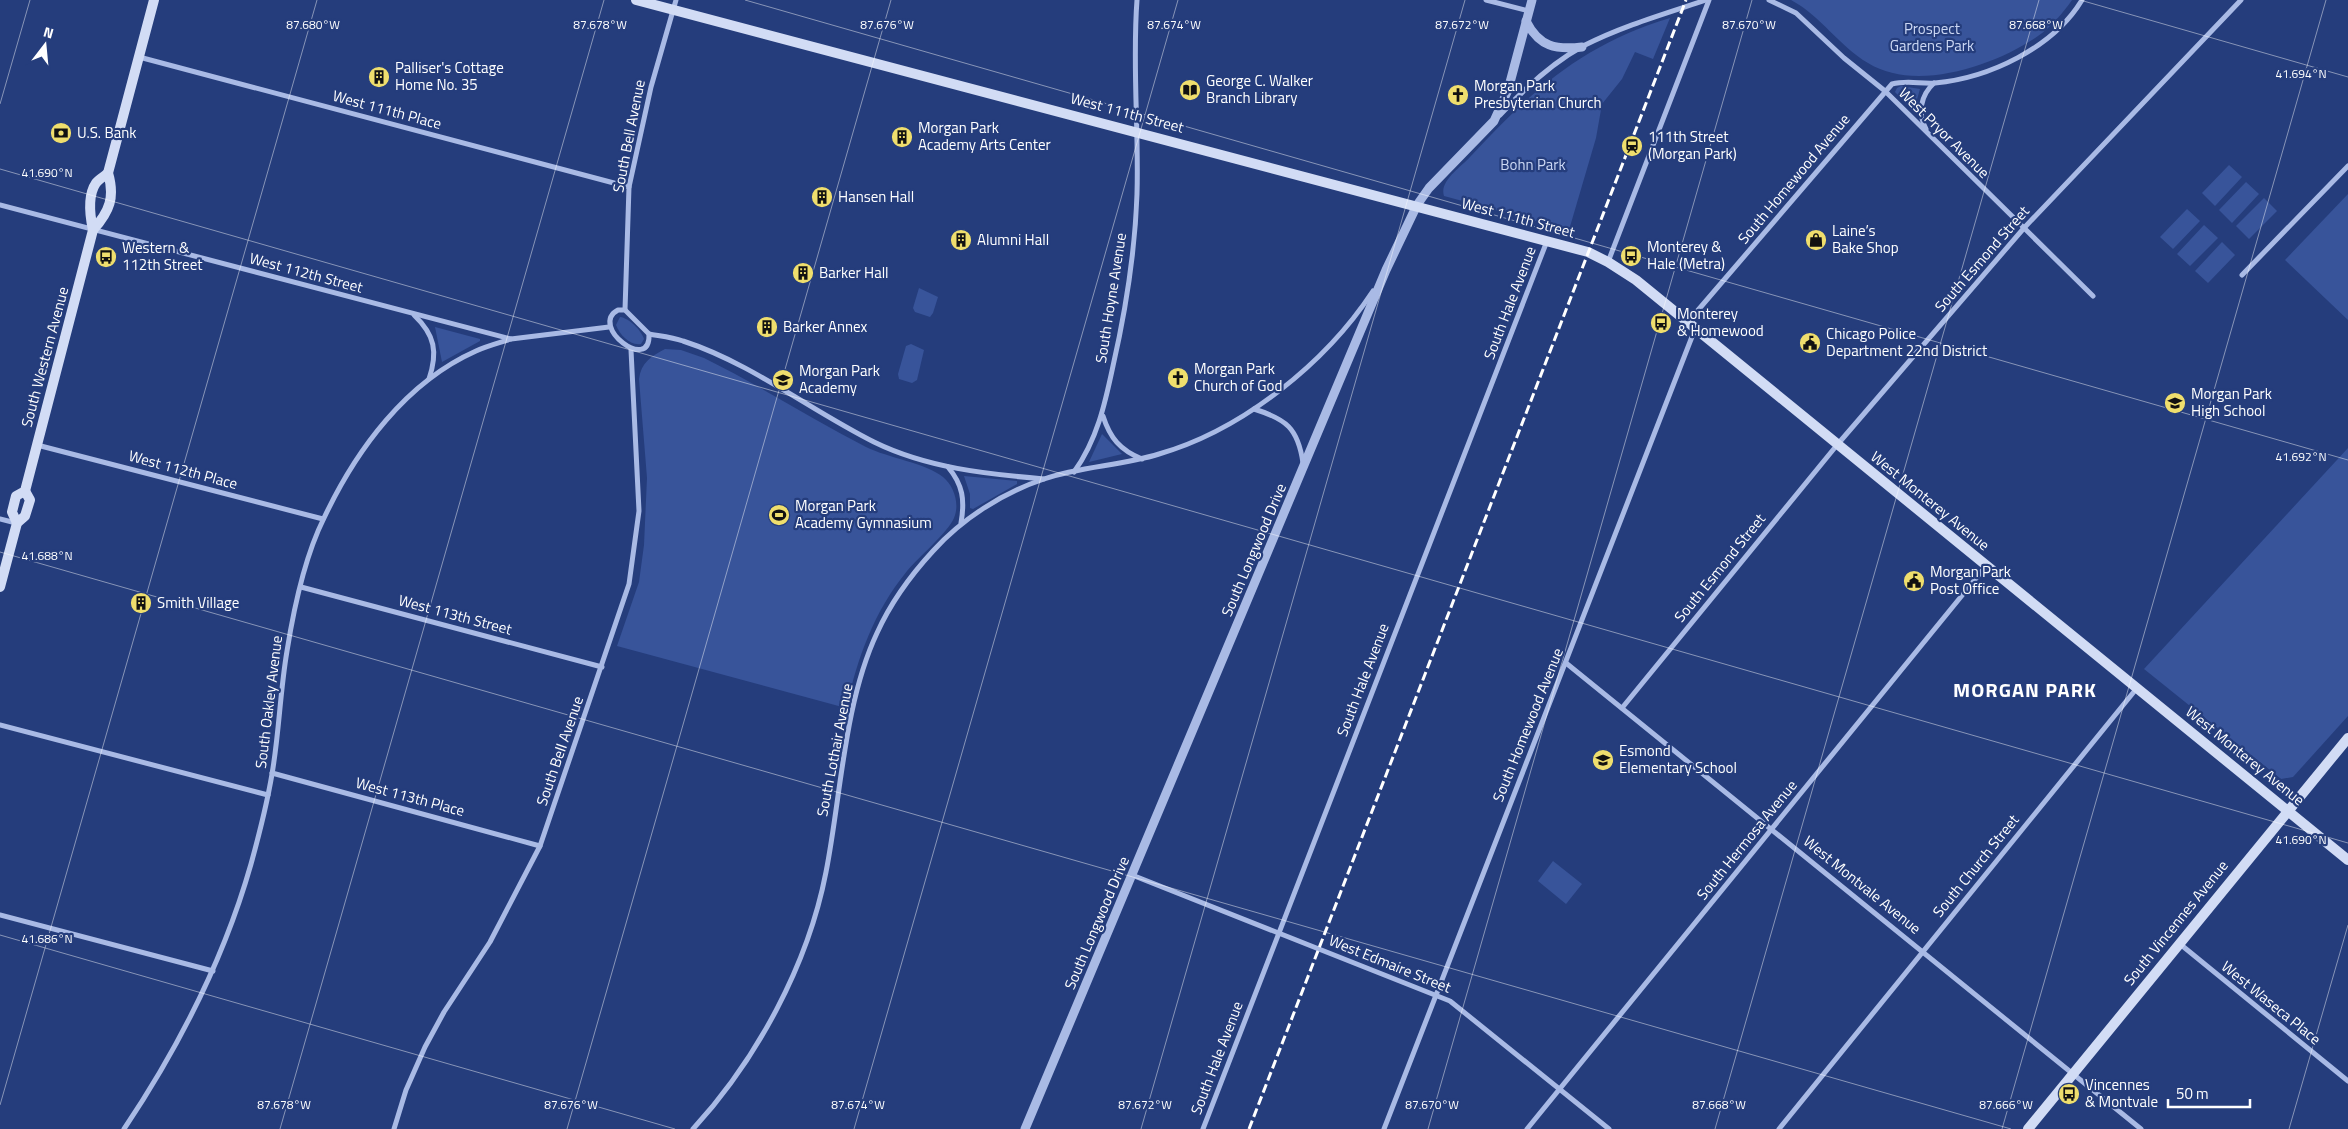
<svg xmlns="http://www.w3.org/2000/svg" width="2348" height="1129" font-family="'Titillium Web',sans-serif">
<rect width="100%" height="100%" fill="#253d7c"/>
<g fill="#38549a">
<path d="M 1791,0 L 2072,0 C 2063,13 2051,27 2038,36 C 1996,65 1916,93 1868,63 C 1839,46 1821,16 1791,0 Z"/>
<path d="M 1670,18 L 1653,59 L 1635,52 L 1622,79 L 1602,104 L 1596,138 L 1569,230 L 1444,196 C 1439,181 1461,167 1470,157 C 1531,91 1583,44 1670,18 Z"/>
<path d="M 1901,86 L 1920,89 L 1914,110 L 1912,110 L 1895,92 L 1897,88 Z"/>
<path d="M 2229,165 L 2242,177 L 2215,206 L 2202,193 Z"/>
<path d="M 2246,182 L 2259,194 L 2232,223 L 2219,210 Z"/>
<path d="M 2348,194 L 2348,320 L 2285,260 Z"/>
<path d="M 2264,198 L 2277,211 L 2249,239 L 2236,226 Z"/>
<path d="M 2187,209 L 2200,221 L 2173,249 L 2160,237 Z"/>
<path d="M 2204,225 L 2218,238 L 2190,266 L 2177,254 Z"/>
<path d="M 2222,242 L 2235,255 L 2208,283 L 2195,271 Z"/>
<path d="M 919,288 L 938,297 L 933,313 L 930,317 L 915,312 L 913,308 Z"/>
<path d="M 620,317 C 629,318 641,330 644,339 L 641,344 C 630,346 620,335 616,325 Z"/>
<path d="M 435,327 L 480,339 L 480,341 L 442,362 Z"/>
<path d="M 911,344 L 924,350 L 917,380 L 912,383 L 899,379 L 898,374 L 906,346 Z"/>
<path d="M 665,349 L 681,350 L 704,358 C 759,385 811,419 866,447 C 888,458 926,463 943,477 C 954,486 960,504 954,518 C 948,532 919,557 907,571 C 873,613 858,657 846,708 L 617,646 L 639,582 L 644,545 L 647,478 L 639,379 C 641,363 651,356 665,349 Z"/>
<path d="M 1102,434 L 1122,454 L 1089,462 Z"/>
<path d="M 2348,448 L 2348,716 L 2293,777 L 2281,779 L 2144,669 Z"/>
<path d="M 964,476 L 1017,481 L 1017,484 L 973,509 L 970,508 L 970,494 Z"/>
<path d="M 1553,861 L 1582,884 L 1566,904 L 1538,881 Z"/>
</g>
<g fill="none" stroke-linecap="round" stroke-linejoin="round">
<g stroke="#a9bae5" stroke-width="5">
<path d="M 1486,0 L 1529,11"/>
<path d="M 1769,0 L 1796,13 L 1844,58 L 1885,91 L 2093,296"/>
<path d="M 139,57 L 629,187"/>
<path d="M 1500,115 C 1524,89 1552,63 1583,46 C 1622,26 1664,14 1706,0"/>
<path d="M 1926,129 C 1917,113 1921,95 1934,83"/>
<path d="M 0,205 L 511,339 L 609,327"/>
<path d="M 1608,262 L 1709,0"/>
<path d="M 2242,275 L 2348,166"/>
<path d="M 618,310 L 625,310 L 649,334 C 651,374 588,326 618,310 Z"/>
<path d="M 625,310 L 629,187 L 651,87 L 676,0"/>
<path d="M 414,315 C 435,335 438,352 429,379"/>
<path d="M 1687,323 L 1892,84 C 1907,80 1920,84 1935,83 C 1989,78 2053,48 2082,0"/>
<path d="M 649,334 C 660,336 672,337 683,341 C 751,363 810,410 874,442 C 927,468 986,474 1044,479"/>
<path d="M 1254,409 C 1286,419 1298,428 1303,463"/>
<path d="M 1103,416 C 1110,438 1120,450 1142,459"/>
<path d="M 37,445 L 323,519"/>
<path d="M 948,467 C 963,485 965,500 961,523"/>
<path d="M 1074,472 C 1097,440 1105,404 1113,366 C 1126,309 1135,252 1137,194 C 1139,129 1132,65 1137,0"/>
<path d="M 0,519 L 16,523"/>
<path d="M 301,587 L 602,667"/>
<path d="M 1566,663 L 2141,1129"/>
<path d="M 1622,708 L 1837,445 L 2024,228 L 2241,0"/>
<path d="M 0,725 L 268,795"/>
<path d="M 272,773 L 540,846"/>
<path d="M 1132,875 L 1450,1001 L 1609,1129"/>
<path d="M 0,915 L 213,971"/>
<path d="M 2180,944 L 2348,1081"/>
<path d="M 124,1129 C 179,1047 224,959 251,864 C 259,835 267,804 272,774 C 279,734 280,692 287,651 C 294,607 304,558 324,518 C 356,450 406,382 476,351 C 487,346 499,343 511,339"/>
<path d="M 394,1129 L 406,1090 L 425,1047 L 444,1012 L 490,942 L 540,846 L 629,584 L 639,511 L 631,350"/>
<path d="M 693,1129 C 757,1059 808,965 826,872 C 841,796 844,703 877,633 C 891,602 910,576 933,551 C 962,519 1002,493 1044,479 C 1081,466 1121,466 1159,454 C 1242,430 1325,364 1373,291"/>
<path d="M 1203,1129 L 1547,241"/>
<path d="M 1384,1129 L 1695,329"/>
<path d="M 1527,1129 L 1986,566"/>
<path d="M 1779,1129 L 2137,688"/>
</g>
<g stroke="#a9bae5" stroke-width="9">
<path d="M 1526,21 C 1539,47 1556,50 1582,47"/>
<path d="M 1025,1129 L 1386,270 L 1417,205 L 1429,188 L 1494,121 L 1508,90 L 1532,0"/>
</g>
<g stroke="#d2dcf5" stroke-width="10">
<path d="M 636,0 L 1588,252 L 1608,262 L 1636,280 L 2348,860"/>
<path d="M 93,230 C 90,216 87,196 96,183 C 99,179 105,176 108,173"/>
<path d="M 17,523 L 12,512 L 16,496 L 25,491 L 93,230 C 110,211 115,197 108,173 L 154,0"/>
<path d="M 0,587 L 17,523 L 25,516 L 30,500 L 25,491"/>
<path d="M 2028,1129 L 2348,738"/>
</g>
<path stroke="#fff" stroke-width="3" stroke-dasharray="9 4" stroke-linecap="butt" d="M 1249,1129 L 1686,0"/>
</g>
<path fill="none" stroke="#fff" stroke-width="1" stroke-opacity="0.45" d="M 745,0 L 2348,460M 2080,0 L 2348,77M 0,104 L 30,0M 0,169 L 2348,843M 0,552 L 2011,1129M 0,935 L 675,1129M 0,1105 L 317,0M 280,1129 L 604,0M 567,1129 L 891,0M 854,1129 L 1178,0M 1141,1129 L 1465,0M 1428,1129 L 1752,0M 1715,1129 L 2039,0M 2002,1129 L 2326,0M 2289,1129 L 2348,925"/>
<defs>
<g id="building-disc" transform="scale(1.125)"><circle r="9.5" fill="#efde6d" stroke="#253d7c"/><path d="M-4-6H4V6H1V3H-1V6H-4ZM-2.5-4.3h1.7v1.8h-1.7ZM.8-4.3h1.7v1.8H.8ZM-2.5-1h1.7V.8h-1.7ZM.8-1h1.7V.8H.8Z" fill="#111"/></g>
<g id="library-disc" transform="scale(1.125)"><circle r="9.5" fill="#efde6d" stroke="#253d7c"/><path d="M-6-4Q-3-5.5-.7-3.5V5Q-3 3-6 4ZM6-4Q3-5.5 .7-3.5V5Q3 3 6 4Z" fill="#111"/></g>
<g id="church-disc" transform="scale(1.125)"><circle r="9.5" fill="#efde6d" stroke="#253d7c"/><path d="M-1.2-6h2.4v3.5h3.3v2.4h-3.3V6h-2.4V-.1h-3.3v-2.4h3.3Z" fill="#111"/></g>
<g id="bank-disc" transform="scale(1.125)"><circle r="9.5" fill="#efde6d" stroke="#253d7c"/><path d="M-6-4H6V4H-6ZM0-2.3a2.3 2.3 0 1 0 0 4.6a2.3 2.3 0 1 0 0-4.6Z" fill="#111"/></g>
<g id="station-disc" transform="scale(1.125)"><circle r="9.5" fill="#efde6d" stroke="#253d7c"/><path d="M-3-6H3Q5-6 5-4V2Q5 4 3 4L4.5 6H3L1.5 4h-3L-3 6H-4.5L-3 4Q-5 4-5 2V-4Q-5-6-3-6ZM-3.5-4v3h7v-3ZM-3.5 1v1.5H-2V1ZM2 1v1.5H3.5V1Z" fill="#111"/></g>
<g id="shop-disc" transform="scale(1.125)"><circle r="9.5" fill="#efde6d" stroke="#253d7c"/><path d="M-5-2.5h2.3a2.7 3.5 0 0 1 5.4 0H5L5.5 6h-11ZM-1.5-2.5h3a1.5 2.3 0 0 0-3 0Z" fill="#111"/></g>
<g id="bus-disc" transform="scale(1.125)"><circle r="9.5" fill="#efde6d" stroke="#253d7c"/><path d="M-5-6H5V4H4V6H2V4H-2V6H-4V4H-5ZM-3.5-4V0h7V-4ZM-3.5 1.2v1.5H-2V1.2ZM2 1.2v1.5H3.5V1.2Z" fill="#111"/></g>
<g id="civic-disc" transform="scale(1.125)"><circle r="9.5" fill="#efde6d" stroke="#253d7c"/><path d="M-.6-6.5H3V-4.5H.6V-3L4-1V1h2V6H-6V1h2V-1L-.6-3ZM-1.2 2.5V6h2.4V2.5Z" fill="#111"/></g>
<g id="school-disc" transform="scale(1.125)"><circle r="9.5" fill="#efde6d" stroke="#253d7c"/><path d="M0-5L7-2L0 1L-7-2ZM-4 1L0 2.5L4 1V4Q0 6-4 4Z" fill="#111"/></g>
<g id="stadium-disc" transform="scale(1.125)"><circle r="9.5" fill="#efde6d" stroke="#253d7c"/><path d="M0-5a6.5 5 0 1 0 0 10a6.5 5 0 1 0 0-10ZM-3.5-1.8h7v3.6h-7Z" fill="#111"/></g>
</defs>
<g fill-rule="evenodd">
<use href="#building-disc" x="379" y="77"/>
<use href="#library-disc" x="1190" y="90"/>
<use href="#church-disc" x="1458" y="95"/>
<use href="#bank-disc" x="61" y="133"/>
<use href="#building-disc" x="902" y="137"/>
<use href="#station-disc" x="1632" y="146"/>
<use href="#building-disc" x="822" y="197"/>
<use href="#building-disc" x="961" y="240"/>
<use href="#shop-disc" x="1816" y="240"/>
<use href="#bus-disc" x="1631" y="256"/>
<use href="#bus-disc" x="106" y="257"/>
<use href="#building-disc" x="803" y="273"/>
<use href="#bus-disc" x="1661" y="323"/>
<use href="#building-disc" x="767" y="327"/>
<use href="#civic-disc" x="1810" y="343"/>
<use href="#church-disc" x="1178" y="378"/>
<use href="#school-disc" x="783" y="380"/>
<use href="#school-disc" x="2175" y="403"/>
<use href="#stadium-disc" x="779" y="515"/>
<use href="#civic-disc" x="1914" y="581"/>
<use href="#building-disc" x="141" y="603"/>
<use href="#school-disc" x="1603" y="760"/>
<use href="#bus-disc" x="2069" y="1094"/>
</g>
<g text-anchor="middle" stroke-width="4.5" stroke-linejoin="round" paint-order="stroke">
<g font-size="15" fill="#ccd8f4" stroke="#253d7c">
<text x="1932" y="34">Prospect<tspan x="1932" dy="17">Gardens Park</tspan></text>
<text x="1533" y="170">Bohn Park</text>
</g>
<g font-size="15" fill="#fff" stroke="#253d7c" text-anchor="start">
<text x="395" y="73">Palliser's Cottage<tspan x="395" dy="17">Home No. 35</tspan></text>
<text x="1206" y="86">George C. Walker<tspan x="1206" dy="17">Branch Library</tspan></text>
<text x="1474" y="91">Morgan Park<tspan x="1474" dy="17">Presbyterian Church</tspan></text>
<text x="918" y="133">Morgan Park<tspan x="918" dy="17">Academy Arts Center</tspan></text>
<text x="77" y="138">U.S. Bank</text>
<text x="1648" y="142">111th Street<tspan x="1648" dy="17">(Morgan Park)</tspan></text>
<text x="838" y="202">Hansen Hall</text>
<text x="1832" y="236">Laine’s<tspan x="1832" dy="17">Bake Shop</tspan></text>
<text x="977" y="245">Alumni Hall</text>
<text x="1647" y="252">Monterey &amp;<tspan x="1647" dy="17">Hale (Metra)</tspan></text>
<text x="122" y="253">Western &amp;<tspan x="122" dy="17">112th Street</tspan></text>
<text x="819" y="278">Barker Hall</text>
<text x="1677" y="319">Monterey<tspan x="1677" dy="17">&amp; Homewood</tspan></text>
<text x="783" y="332">Barker Annex</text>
<text x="1826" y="339">Chicago Police<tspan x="1826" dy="17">Department 22nd District</tspan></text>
<text x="1194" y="374">Morgan Park<tspan x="1194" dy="17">Church of God</tspan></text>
<text x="799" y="376">Morgan Park<tspan x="799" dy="17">Academy</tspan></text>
<text x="2191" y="399">Morgan Park<tspan x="2191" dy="17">High School</tspan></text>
<text x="795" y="511">Morgan Park<tspan x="795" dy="17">Academy Gymnasium</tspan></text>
<text x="1930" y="577">Morgan Park<tspan x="1930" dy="17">Post Office</tspan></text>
<text x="157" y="608">Smith Village</text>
<text x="1619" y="756">Esmond<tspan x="1619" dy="17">Elementary School</tspan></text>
<text x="2085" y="1090">Vincennes<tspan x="2085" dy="17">&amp; Montvale</tspan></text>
</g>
<g font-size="15" fill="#fff" stroke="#253d7c">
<text transform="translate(387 110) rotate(15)" y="5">West 111th Place</text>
<text transform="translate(1127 113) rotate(15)" y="5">West 111th Street</text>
<text transform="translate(1944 133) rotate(45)" y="5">West Pryor Avenue</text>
<text transform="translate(629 136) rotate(-79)" y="5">South Bell Avenue</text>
<text transform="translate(1794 179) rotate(-50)" y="5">South Homewood Avenue</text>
<text transform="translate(1518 218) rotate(15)" y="5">West 111th Street</text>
<text transform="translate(1982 259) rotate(-49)" y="5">South Esmond Street</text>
<text transform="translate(306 273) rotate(15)" y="5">West 112th Street</text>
<text transform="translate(1111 298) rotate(-81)" y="5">South Hoyne Avenue</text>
<text transform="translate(1510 303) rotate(-69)" y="5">South Hale Avenue</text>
<text transform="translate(45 357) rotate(-75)" y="5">South Western Avenue</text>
<text transform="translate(183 470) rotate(15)" y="5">West 112th Place</text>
<text transform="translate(1930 501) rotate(39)" y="5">West Monterey Avenue</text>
<text transform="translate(1254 550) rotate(-67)" y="5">South Longwood Drive</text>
<text transform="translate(1720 568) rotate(-51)" y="5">South Esmond Street</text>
<text transform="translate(455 615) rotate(15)" y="5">West 113th Street</text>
<text transform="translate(1363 680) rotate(-69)" y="5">South Hale Avenue</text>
<text transform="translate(269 702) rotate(-83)" y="5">South Oakley Avenue</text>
<text transform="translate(1528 725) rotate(-68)" y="5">South Homewood Avenue</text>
<text transform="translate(835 750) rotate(-79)" y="5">South Lothair Avenue</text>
<text transform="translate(560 751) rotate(-71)" y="5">South Bell Avenue</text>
<text transform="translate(2245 756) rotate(39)" y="5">West Monterey Avenue</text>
<text transform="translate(410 797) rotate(15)" y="5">West 113th Place</text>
<text transform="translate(1747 840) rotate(-51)" y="5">South Hermosa Avenue</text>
<text transform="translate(1976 866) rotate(-51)" y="5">South Church Street</text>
<text transform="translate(1862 885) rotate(39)" y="5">West Montvale Avenue</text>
<text transform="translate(1097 923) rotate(-67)" y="5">South Longwood Drive</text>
<text transform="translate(2176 923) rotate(-51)" y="5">South Vincennes Avenue</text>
<text transform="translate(1390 964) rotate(22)" y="5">West Edmaire Street</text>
<text transform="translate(2271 1003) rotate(39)" y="5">West Waseca Place</text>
<text transform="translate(1217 1058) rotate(-69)" y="5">South Hale Avenue</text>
</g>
<g font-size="20" font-weight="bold" letter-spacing="1" fill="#fff" stroke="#253d7c">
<text x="2025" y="697">MORGAN PARK</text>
</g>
</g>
<g font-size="12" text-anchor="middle" fill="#fff" stroke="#253d7c" stroke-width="4.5" stroke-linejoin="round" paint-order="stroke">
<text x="313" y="29">87.680°W</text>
<text x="600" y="29">87.678°W</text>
<text x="887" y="29">87.676°W</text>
<text x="1174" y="29">87.674°W</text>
<text x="1462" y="29">87.672°W</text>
<text x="1749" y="29">87.670°W</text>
<text x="2036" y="29">87.668°W</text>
<text x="2301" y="78">41.694°N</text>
<text x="47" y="177">41.690°N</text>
<text x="2301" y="461">41.692°N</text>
<text x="47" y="560">41.688°N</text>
<text x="2301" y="844">41.690°N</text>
<text x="47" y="943">41.686°N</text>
<text x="284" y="1109">87.678°W</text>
<text x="571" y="1109">87.676°W</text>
<text x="858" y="1109">87.674°W</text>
<text x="1145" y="1109">87.672°W</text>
<text x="1432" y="1109">87.670°W</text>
<text x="1719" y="1109">87.668°W</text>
<text x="2006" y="1109">87.666°W</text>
</g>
<g transform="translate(45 45) rotate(16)" stroke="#253d7c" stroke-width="4" paint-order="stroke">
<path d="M0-4L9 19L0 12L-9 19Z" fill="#ffffff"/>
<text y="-8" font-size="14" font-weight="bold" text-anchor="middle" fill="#ffffff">N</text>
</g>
<path d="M2168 1099v8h82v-8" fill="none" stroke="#ffffff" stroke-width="2.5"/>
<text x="2176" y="1099" font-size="15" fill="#ffffff" stroke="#253d7c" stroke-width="4" paint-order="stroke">50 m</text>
</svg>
